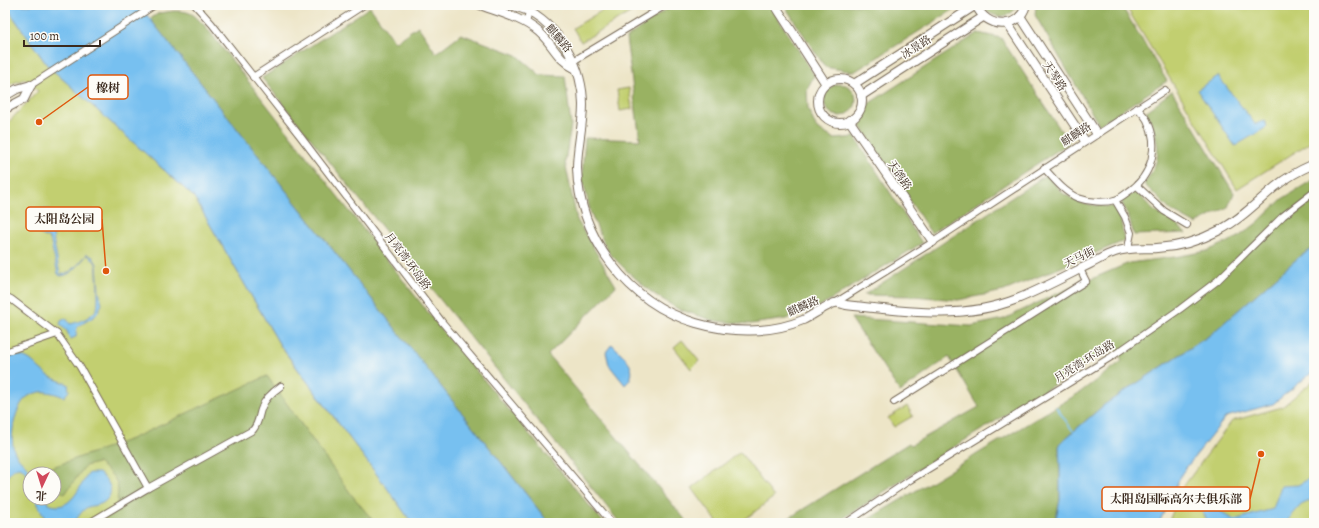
<svg xmlns="http://www.w3.org/2000/svg" width="1319" height="528" font-family="Alegreya,'Noto Serif SC',serif">
<rect width="100%" height="100%" fill="#fdfcf7"/>
<filter id="ink" filterUnits="userSpaceOnUse"><feTurbulence type="fractalNoise" baseFrequency=".025" numOctaves="2"/><feDisplacementMap in="SourceGraphic" scale="8" xChannelSelector="R" yChannelSelector="G"/><feConvolveMatrix kernelMatrix="1 2 1 2 8 2 1 2 1" color-interpolation-filters="sRGB"/></filter>
<filter id="wash" filterUnits="userSpaceOnUse"><feTurbulence type="fractalNoise" baseFrequency=".012" numOctaves="4" result="noise"/><feDisplacementMap in="SourceGraphic" scale="16" xChannelSelector="R" yChannelSelector="G"/><feGaussianBlur stdDeviation="0.9" result="paint"/><feColorMatrix in="noise" values="0 0 0 0 0 0 0 0 0 0 0 0 0 0 0 0 0 1.4 0 .05"/><feComposite in="paint" operator="in"/></filter>
<g filter="url(#wash)">
<rect width="100%" height="100%" fill="#ede5c7"/>
<g fill="#c2cf70" stroke="#7e7c47" fill-rule="evenodd">
<path d="M 5,5 L 47,65 L 194,197 L 281,347 L 387,488 L 412,523 L 5,523 L 5,126 L 38,91 L 25,79 L 5,86 ZM 30,474 L 54,474 L 54,498 L 30,498 Z"/>
<path d="M 611,5 L 643,5 L 581,42 L 573,28 Z"/>
<path d="M 1125,5 L 1314,5 L 1314,140 L 1237,189 Z"/>
<path d="M 629,88 L 632,109 L 620,111 L 617,90 Z"/>
<path d="M 682,340 L 699,361 L 691,369 L 674,347 Z"/>
<path d="M 1314,380 L 1314,523 L 1168,523 L 1183,487 L 1232,421 L 1282,407 Z"/>
<path d="M 907,406 L 913,416 L 894,427 L 888,418 Z"/>
<path d="M 740,452 L 774,497 L 740,523 L 718,523 L 692,488 Z"/>
</g>
<g fill="#99b262" stroke="#6a6e40">
<path d="M 673,5 L 770,5 L 814,75 L 807,90 L 808,109 L 817,129 L 835,139 L 855,137 L 922,243 L 822,305 L 786,319 L 751,324 L 715,321 L 678,309 L 651,292 L 627,271 L 608,252 L 591,214 L 582,177 L 585,138 L 640,140 L 626,38 Z"/>
<path d="M 784,5 L 961,5 L 854,72 L 825,67 Z"/>
<path d="M 982,5 L 1018,5 C 1010,20 991,20 982,5 Z"/>
<path d="M 1036,5 L 1121,5 L 1167,81 L 1099,125 L 1035,15 Z"/>
<path d="M 370,7 L 395,42 L 418,26 L 436,53 L 461,34 L 517,55 L 540,75 L 565,76 L 571,125 L 565,162 L 577,220 L 616,286 L 548,355 L 688,523 L 620,523 L 262,78 Z"/>
<path d="M 174,11 C 192,11 193,14 206,27 L 441,329 L 604,523 L 549,523 L 150,19 L 159,13 Z"/>
<path d="M 978,33 L 1001,38 L 1069,143 L 931,233 L 861,126 L 868,104 Z"/>
<circle cx="840" cy="100" r="16"/>
<path d="M 1172,91 L 1234,193 L 1228,207 L 1196,224 L 1170,210 L 1144,184 C 1148,178 1152,173 1154,167 C 1163,150 1154,127 1146,111 Z"/>
<path d="M 1046,175 L 1064,194 L 1083,204 L 1114,207 L 1121,221 L 1124,241 L 1004,291 L 958,300 L 913,296 L 864,295 Z"/>
<path d="M 1314,179 L 1314,248 L 1299,257 L 1210,335 L 1104,405 L 1059,444 L 1060,470 L 1060,500 L 1055,523 L 862,523 L 1079,393 L 1122,361 L 1116,346 L 925,465 L 836,523 L 781,523 L 909,443 L 911,445 L 979,407 L 949,357 L 900,392 L 851,318 L 971,326 L 1004,319 L 1054,295 L 1129,263 L 1175,257 L 1207,251 L 1237,238 L 1257,223 L 1282,199 Z"/>
<path d="M 1136,191 L 1153,210 L 1172,221 L 1186,233 L 1134,235 L 1129,218 L 1121,201 Z"/>
<path d="M 267,376 L 351,494 L 375,523 L 100,523 L 116,511 C 119,483 121,481 98,463 L 85,466 L 65,494 C 54,487 54,487 54,474 L 47,474 L 44,470 L 131,439 Z"/>
</g>
<g fill="#77c0f0" stroke="#597587">
<path d="M 5,5 L 139,5 L 549,523 L 412,523 L 387,488 L 280,345 L 194,197 L 47,65 Z"/>
<path d="M 1218,76 L 1255,124 L 1265,121 L 1267,127 L 1235,146 L 1197,90 Z"/>
<path d="M 43,209 L 50,210 L 52,219 L 54,243 L 60,274 C 70,276 81,261 87,254 L 93,257 L 97,264 L 99,291 L 102,304 L 98,312 L 95,316 L 77,327 L 76,337 L 70,339 L 67,331 L 60,325 L 61,321 L 66,318 L 70,324 C 79,322 93,317 97,308 C 99,305 97,268 96,264 C 94,260 91,257 87,255 C 80,263 72,276 60,276 L 58,274 L 50,239 L 33,231 L 35,210 Z"/>
<path d="M 1314,248 L 1314,371 L 1273,404 L 1226,417 L 1182,473 L 1159,523 L 1055,523 L 1060,500 L 1060,470 L 1059,444 L 1104,405 L 1210,335 L 1299,257 Z"/>
<path d="M 612,344 C 623,356 642,370 625,385 L 609,365 L 606,352 Z"/>
<path d="M 13,355 C 33,356 33,365 48,375 C 53,379 61,381 68,384 L 69,391 L 64,397 C 57,394 47,391 40,392 C 34,393 27,396 24,400 C 14,411 9,440 15,453 C 20,461 28,467 33,474 L 30,474 L 30,483 C 24,463 16,462 5,480 L 5,357 Z"/>
<path d="M 89,473 L 99,473 C 108,480 117,492 104,502 C 99,506 91,505 86,508 C 82,511 77,518 74,523 L 47,523 L 35,498 L 46,498 L 48,504 C 71,513 78,488 89,473 Z"/>
<path d="M 1314,476 L 1314,499 L 1301,505 L 1287,521 L 1283,523 L 1209,523 L 1200,508 L 1210,504 L 1234,520 L 1273,509 L 1281,486 L 1298,485 Z"/>
</g>
<g fill="none" stroke-linecap="round" stroke-linejoin="round">
<path stroke="#77c0f0" stroke-width="1.5" d="M 1056,407 L 1073,431"/>
</g>
</g>
<g filter="url(#ink)">
<g fill="none" stroke-linecap="round" stroke-linejoin="round">
<g stroke="#796b59" stroke-width="8">
<g id="street">
<path d="M 195,5 L 212,24 L 300,136 L 442,322 L 612,523"/>
<path d="M 526,23 L 531,5"/>
<path d="M 570,63 L 666,5"/>
<path d="M 253,77 L 364,5"/>
<path d="M 31,85 L 155,5"/>
<path d="M 1044,168 C 1054,179 1064,192 1078,198 C 1089,202 1104,203 1115,200 C 1119,199 1124,195 1128,192 C 1152,176 1160,146 1147,120 C 1144,115 1140,111 1137,108"/>
<path d="M 1137,186 L 1164,211 L 1187,225"/>
<path d="M 1115,200 L 1125,217 L 1131,233 L 1128,248"/>
<path d="M 5,296 L 11,299 L 57,334 L 80,367 L 148,488 L 89,523"/>
<path d="M 835,303 L 933,242 L 1165,90"/>
<path d="M 5,352 L 57,334"/>
<path d="M 894,402 L 1086,281 L 1080,269"/>
<path d="M 148,488 L 253,430 C 260,421 258,416 262,407 C 265,398 274,391 281,386"/>
<path d="M 846,523 L 910,480 L 1111,357 L 1180,309 L 1217,281 L 1283,216 L 1314,192"/>
</g>
</g>
<g stroke="#796b59" stroke-width="10">
<g id="secondary">
<path d="M 480,5 C 499,12 523,18 539,32 C 554,45 556,59 576,69"/>
<path d="M 510,5 C 517,7 524,9 530,12 C 562,31 583,68 583,105 C 583,126 577,147 577,168 C 579,238 628,303 696,323 C 730,333 770,334 803,320 C 810,317 828,304 835,303 C 838,302 843,304 846,305 C 904,311 961,321 1017,299 C 1042,289 1066,276 1090,264 C 1098,260 1106,255 1115,252 C 1129,247 1142,249 1157,248 C 1179,247 1201,240 1220,230 C 1241,219 1257,202 1275,187 C 1287,177 1300,170 1314,164"/>
<path d="M 775,5 L 826,84"/>
<path d="M 976,5 C 986,29 1019,31 1026,5"/>
<path d="M 1020,16 L 1097,134"/>
<path d="M 1007,23 L 1085,141"/>
<circle cx="840" cy="101" r="22"/>
<path d="M 854,84 L 976,5"/>
<path d="M 5,96 L 17,89 L 31,85"/>
<path d="M 861,96 L 983,17"/>
<path d="M 5,109 L 24,99 L 31,85"/>
<path d="M 849,120 L 933,242"/>
</g>
</g>
<use href="#street" stroke="#fff" stroke-width="6"/>
<use href="#secondary" stroke="#fff" stroke-width="8"/>
</g>
</g>
<g text-anchor="middle" stroke-width="3" stroke-linejoin="round" paint-order="stroke">
<g font-size="11" fill="#3b2a1e" stroke="#fdfcf7">
<text transform="translate(559 38) rotate(49)" y="4">麒麟路</text>
<text transform="translate(916 47) rotate(-33)" y="4">冰景路</text>
<text transform="translate(1055 76) rotate(57)" y="4">天琴路</text>
<text transform="translate(1076 134) rotate(-33)" y="4">麒麟路</text>
<text transform="translate(900 175) rotate(56)" y="4">天鸽路</text>
<text transform="translate(1079 257) rotate(-26)" y="4">天马街</text>
<text transform="translate(408 261) rotate(53)" y="4">月亮湾·环岛路</text>
<text transform="translate(803 306) rotate(-24)" y="4">麒麟路</text>
<text transform="translate(1084 361) rotate(-32)" y="4">月亮湾·环岛路</text>
</g>
</g>
<path fill="none" stroke="#df570d" stroke-width="1.5" d="M39 122L88 87M106 271L102 219M1261 454L1250 499"/>
<g fill="#df570d" stroke="#fdfcf7" stroke-width="1.5">
<circle cx="39" cy="122" r="4"/>
<circle cx="106" cy="271" r="4"/>
<circle cx="1261" cy="454" r="4"/>
</g>
<g fill="#fdfcf7" stroke="#df570d" stroke-width="1.5">
<rect x="88" y="75" width="40" height="24" rx="4"/>
<rect x="26" y="207" width="76" height="24" rx="4"/>
<rect x="1102" y="487" width="148" height="24" rx="4"/>
</g>
<g font-size="12" text-anchor="middle" font-weight="bold" fill="#3b2a1e">
<text x="108" y="92">橡树</text>
<text x="64" y="223">太阳岛公园</text>
<text x="1176" y="503">太阳岛国际高尔夫俱乐部</text>
</g>
<rect width="1319" height="528" fill="none" stroke="#fdfcf7" stroke-width="20"/>
<g transform="translate(42 486) rotate(184)"><circle r="19" fill="#fdfcf7" stroke="#afa8a0"/>
<path d="M0-3L7 15L0 10L-7 15Z" fill="#d1495b"/>
<text y="-6" font-size="11" font-weight="bold" text-anchor="middle" fill="#3b2a1e">北</text>
</g>
<path d="M24 40v6h76v-6" fill="none" stroke="#3b2a1e" stroke-width="2"/>
<text x="30" y="40" font-size="12" fill="#3b2a1e" stroke="#fdfcf7" stroke-width="3" paint-order="stroke">100 m</text>
</svg>
